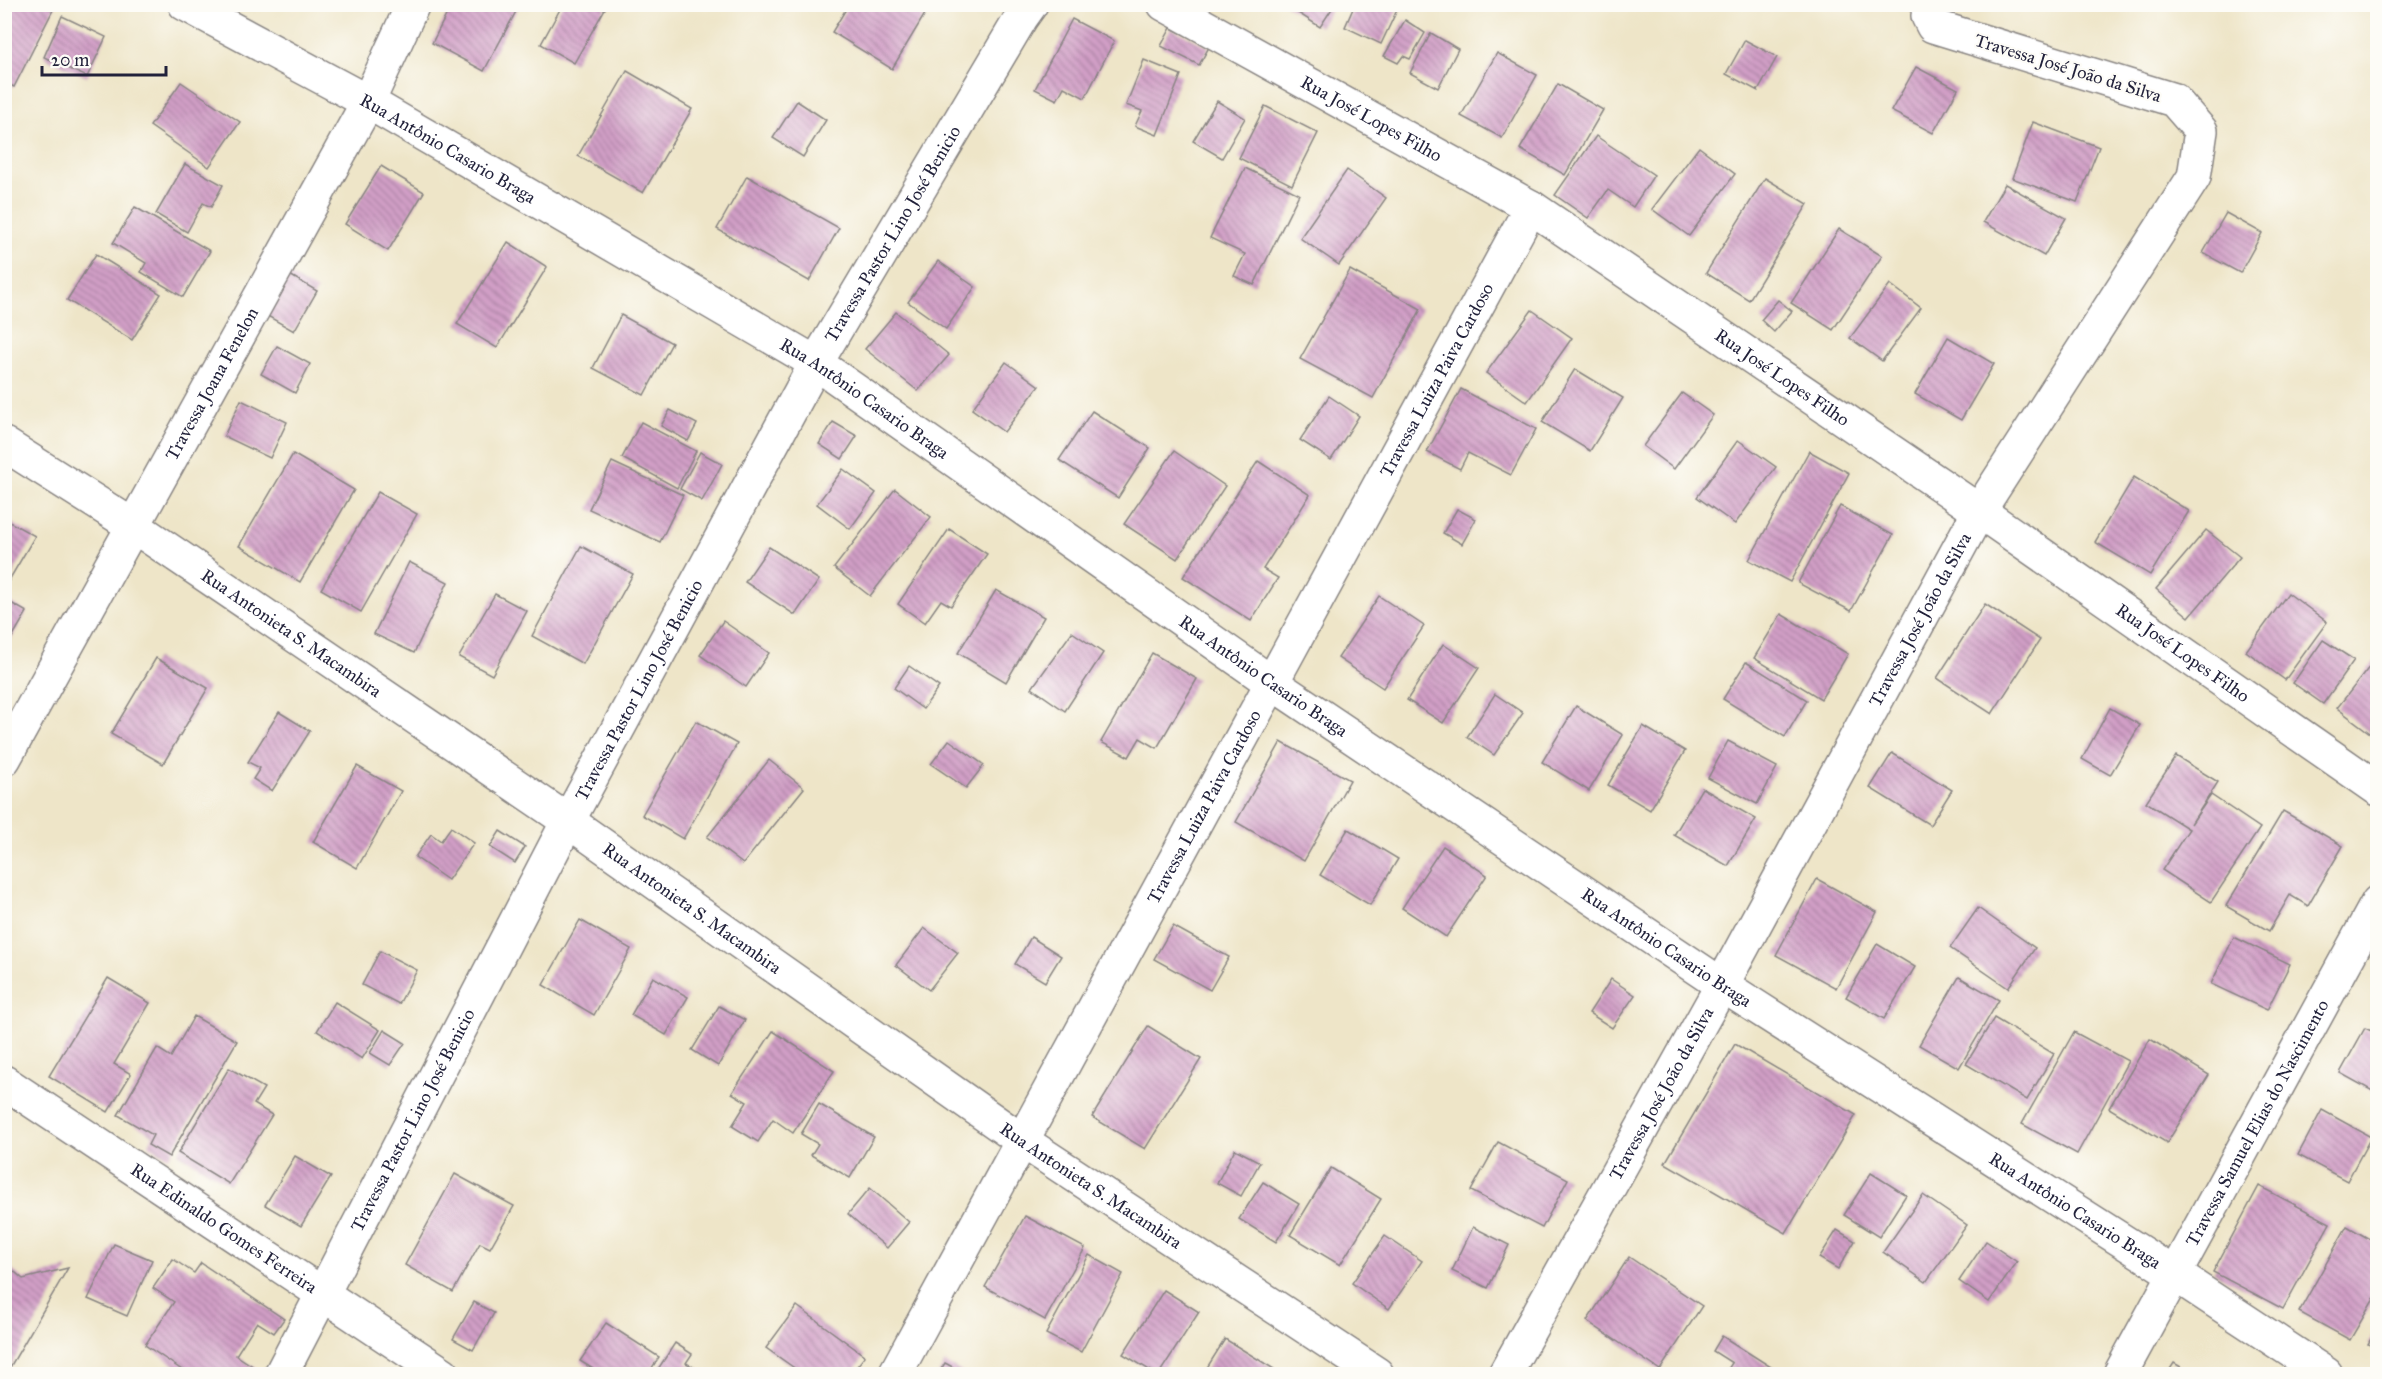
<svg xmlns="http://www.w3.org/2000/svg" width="2382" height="1379" font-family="'IM FELL Great Primer',serif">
<defs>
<pattern id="building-back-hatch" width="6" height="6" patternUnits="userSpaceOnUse" patternTransform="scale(1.5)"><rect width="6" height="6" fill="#d19fc6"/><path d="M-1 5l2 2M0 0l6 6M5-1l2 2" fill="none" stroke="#a981a2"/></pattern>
</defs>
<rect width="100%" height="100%" fill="#fdfcf7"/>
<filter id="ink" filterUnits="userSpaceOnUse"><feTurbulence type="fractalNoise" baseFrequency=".0167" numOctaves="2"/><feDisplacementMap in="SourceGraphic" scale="12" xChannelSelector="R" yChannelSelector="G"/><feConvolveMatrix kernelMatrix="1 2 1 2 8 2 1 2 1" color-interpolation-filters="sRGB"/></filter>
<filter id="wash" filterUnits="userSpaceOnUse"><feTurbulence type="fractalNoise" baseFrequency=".008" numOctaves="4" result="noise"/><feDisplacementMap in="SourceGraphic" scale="24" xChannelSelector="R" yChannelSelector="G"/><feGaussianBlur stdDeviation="1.35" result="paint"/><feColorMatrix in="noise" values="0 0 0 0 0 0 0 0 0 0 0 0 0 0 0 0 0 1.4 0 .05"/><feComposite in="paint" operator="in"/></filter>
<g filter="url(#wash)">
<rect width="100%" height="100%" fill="#eee5c8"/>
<g id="blocks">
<g fill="url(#building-back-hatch)">
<path d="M 4,4 L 56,4 L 14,87 L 4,82 Z"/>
<path d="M 452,4 L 520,4 L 484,71 L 432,43 Z"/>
<path d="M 563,4 L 602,4 L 606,7 L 574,63 L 541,44 Z"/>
<path d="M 849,4 L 931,4 L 892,69 L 832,32 Z"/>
<path d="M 1284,4 L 1335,4 L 1320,27 Z"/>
<path d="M 1355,4 L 1385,4 L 1397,10 L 1381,44 L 1345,27 Z"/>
<path d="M 62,16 L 106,37 L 87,77 L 44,57 Z"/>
<path d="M 1072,19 L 1114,41 L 1085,98 L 1064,87 L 1057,100 L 1035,89 Z"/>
<path d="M 1405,20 L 1425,33 L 1410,59 L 1403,56 L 1398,63 L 1384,56 Z"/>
<path d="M 1171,28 L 1209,47 L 1199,65 L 1161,46 Z"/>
<path d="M 1431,33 L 1458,49 L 1438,88 L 1410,73 Z"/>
<path d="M 1745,40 L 1777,57 L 1758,91 L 1726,74 Z"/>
<path d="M 1497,53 L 1537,75 L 1502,138 L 1461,116 Z"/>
<path d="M 1144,60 L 1181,75 L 1157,135 L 1135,126 L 1142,111 L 1126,105 Z"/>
<path d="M 1916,67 L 1958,89 L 1933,133 L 1891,111 Z"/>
<path d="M 627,71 L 692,109 L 643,193 L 578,156 Z"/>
<path d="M 181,82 L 240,122 L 209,167 L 150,126 Z"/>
<path d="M 1558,84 L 1603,110 L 1565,175 L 1520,149 Z"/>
<path d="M 797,101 L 826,120 L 803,157 L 773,138 Z"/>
<path d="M 1217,101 L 1245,118 L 1222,158 L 1193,141 Z"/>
<path d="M 1265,106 L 1318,133 L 1292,185 L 1239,158 Z"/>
<path d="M 2033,122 L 2099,147 L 2077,202 L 2012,178 Z"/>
<path d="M 1596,136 L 1654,175 L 1633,207 L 1608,190 L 1588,218 L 1555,195 Z"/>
<path d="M 1699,147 L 1735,174 L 1689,236 L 1652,209 Z"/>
<path d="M 185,164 L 223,185 L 211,207 L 203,203 L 187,232 L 156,214 Z"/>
<path d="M 381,166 L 424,192 L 388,251 L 345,224 Z"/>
<path d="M 1245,168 L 1299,194 L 1254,285 L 1234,276 L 1245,254 L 1210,238 Z"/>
<path d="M 1347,170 L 1386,198 L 1339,265 L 1300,238 Z"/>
<path d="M 747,176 L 839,228 L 809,281 L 717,229 Z"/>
<path d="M 1765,178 L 1808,204 L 1749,300 L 1706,273 Z"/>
<path d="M 2005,184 L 2066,218 L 2044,256 L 1983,222 Z"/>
<path d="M 135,207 L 210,251 L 183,297 L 141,272 L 146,263 L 113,243 Z"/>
<path d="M 2226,213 L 2262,233 L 2240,273 L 2203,253 Z"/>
<path d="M 1839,229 L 1882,256 L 1833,330 L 1791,303 Z"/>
<path d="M 508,242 L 547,267 L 497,348 L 457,324 Z"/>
<path d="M 96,254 L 161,294 L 132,340 L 67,300 Z"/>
<path d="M 938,261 L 975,287 L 946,329 L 908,302 Z"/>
<path d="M 1350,270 L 1421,309 L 1373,398 L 1300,359 Z"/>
<path d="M 288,274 L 317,291 L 294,331 L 264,314 Z"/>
<path d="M 1890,284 L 1921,308 L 1882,361 L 1850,338 Z"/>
<path d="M 1778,300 L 1792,311 L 1774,332 L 1761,320 Z"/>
<path d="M 1532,310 L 1572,338 L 1527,402 L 1486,373 Z"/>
<path d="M 896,312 L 949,355 L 918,391 L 865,349 Z"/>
<path d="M 621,315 L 672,343 L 644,395 L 593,368 Z"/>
<path d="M 1948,337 L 1994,364 L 1961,420 L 1915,394 Z"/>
<path d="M 277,346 L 310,364 L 295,393 L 261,374 Z"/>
<path d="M 1006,362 L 1039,386 L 1004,432 L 972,409 Z"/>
<path d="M 1575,369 L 1623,398 L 1590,451 L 1542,422 Z"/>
<path d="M 1461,389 L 1536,429 L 1511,475 L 1468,453 L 1460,469 L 1427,452 Z"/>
<path d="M 1682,393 L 1713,415 L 1674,469 L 1643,446 Z"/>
<path d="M 1329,396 L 1359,416 L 1331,460 L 1300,440 Z"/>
<path d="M 241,400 L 287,422 L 270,458 L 224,436 Z"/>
<path d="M 670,410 L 697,424 L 688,441 L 661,426 Z"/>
<path d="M 1092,411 L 1150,448 L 1118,498 L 1059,460 Z"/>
<path d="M 641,422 L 696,451 L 677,488 L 622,458 Z"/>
<path d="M 833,422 L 857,436 L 842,459 L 819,444 Z"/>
<path d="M 1738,440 L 1776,467 L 1735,524 L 1697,497 Z"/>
<path d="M 1174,451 L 1225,486 L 1177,559 L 1124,524 Z"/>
<path d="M 1809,451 L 1849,473 L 1790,582 L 1749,560 Z"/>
<path d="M 700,452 L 722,464 L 702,501 L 680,489 Z"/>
<path d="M 293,454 L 354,490 L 300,582 L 239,546 Z"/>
<path d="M 1258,461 L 1310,495 L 1263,569 L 1278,578 L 1251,621 L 1183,577 Z"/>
<path d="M 612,462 L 683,495 L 660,542 L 589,509 Z"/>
<path d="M 843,469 L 876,493 L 850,529 L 817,504 Z"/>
<path d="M 2134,477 L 2189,511 L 2150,575 L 2095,542 Z"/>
<path d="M 895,489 L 931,517 L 870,596 L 834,568 Z"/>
<path d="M 378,492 L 417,514 L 361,612 L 321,589 Z"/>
<path d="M 1840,506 L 1893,535 L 1851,611 L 1798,583 Z"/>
<path d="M 1457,509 L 1476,519 L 1462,544 L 1443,533 Z"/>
<path d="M 4,519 L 35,536 L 8,582 L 4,580 Z"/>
<path d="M 949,529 L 987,554 L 951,606 L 941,600 L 925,623 L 898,604 Z"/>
<path d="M 2206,530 L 2240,557 L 2189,617 L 2156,589 Z"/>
<path d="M 581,546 L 633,574 L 583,664 L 532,636 Z"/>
<path d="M 769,547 L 819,580 L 795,615 L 745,582 Z"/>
<path d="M 409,562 L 448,582 L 414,653 L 374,634 Z"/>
<path d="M 996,590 L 1044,617 L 1006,682 L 958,653 Z"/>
<path d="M 2288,593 L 2327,622 L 2285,680 L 2246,651 Z"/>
<path d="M 495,594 L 527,611 L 492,675 L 459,657 Z"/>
<path d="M 1379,596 L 1424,626 L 1383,688 L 1338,658 Z"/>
<path d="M 4,599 L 27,612 L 4,651 Z"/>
<path d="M 1985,604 L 2040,640 L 1992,714 L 1937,678 Z"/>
<path d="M 1781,614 L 1848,654 L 1821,699 L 1754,658 Z"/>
<path d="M 723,621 L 769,653 L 746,687 L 700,655 Z"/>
<path d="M 1072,632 L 1103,653 L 1065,711 L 1032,688 Z"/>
<path d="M 2323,640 L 2354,660 L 2323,704 L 2293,683 Z"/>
<path d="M 1443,644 L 1479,668 L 1443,723 L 1407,700 Z"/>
<path d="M 1152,653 L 1197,679 L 1157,748 L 1140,738 L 1129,757 L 1101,742 Z"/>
<path d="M 2378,656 L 2378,739 L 2337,708 Z"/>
<path d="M 156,658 L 208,688 L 163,764 L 111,734 Z"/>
<path d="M 1746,662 L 1807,700 L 1785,737 L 1723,699 Z"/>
<path d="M 909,666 L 939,687 L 923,709 L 894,688 Z"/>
<path d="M 1495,694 L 1523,713 L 1494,755 L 1467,737 Z"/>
<path d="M 1576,706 L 1623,735 L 1589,791 L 1542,762 Z"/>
<path d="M 2110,708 L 2140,725 L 2110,775 L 2082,759 Z"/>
<path d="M 279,712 L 310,731 L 272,791 L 253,779 L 260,768 L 248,762 Z"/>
<path d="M 696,721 L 737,744 L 683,839 L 642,815 Z"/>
<path d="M 1643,726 L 1685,751 L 1650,810 L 1608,785 Z"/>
<path d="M 949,740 L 984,765 L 966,788 L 931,764 Z"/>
<path d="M 1728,741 L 1777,767 L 1757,804 L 1708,778 Z"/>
<path d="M 1281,742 L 1350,780 L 1304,861 L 1236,822 Z"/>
<path d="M 1892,753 L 1952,790 L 1930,825 L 1870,788 Z"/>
<path d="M 2176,756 L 2218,782 L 2191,824 L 2211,795 L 2260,828 L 2211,902 L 2162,870 L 2189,829 L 2146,802 Z"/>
<path d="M 769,760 L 804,788 L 743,864 L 707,837 Z"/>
<path d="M 357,766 L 401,791 L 357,868 L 313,842 Z"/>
<path d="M 1702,788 L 1756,819 L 1728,866 L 1674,835 Z"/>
<path d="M 2283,811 L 2343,846 L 2308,906 L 2290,895 L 2269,931 L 2226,906 Z"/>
<path d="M 451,827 L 474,843 L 448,880 L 415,857 L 431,834 L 441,841 Z"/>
<path d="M 1348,829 L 1398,859 L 1370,905 L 1320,875 Z"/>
<path d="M 500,831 L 525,847 L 515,863 L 490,847 Z"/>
<path d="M 1443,846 L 1487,875 L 1446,937 L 1402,908 Z"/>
<path d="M 1817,879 L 1877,912 L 1836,988 L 1776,955 Z"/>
<path d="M 1978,908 L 2035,948 L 2008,988 L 1950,948 Z"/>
<path d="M 580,920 L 631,949 L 594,1015 L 543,985 Z"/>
<path d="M 1173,926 L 1229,957 L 1210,990 L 1154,959 Z"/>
<path d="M 924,928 L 958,953 L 929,990 L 896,965 Z"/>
<path d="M 1031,937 L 1061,956 L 1045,982 L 1015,964 Z"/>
<path d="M 2234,937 L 2290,964 L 2267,1010 L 2211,984 Z"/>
<path d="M 1877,944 L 1915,967 L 1884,1019 L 1846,997 Z"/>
<path d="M 380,951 L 417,970 L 399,1004 L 362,985 Z"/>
<path d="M 653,977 L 688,997 L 666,1035 L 631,1015 Z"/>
<path d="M 1959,977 L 1999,1000 L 1959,1068 L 1919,1045 Z"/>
<path d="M 108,978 L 150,1003 L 114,1064 L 131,1074 L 108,1112 L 49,1076 Z"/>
<path d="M 1611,979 L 1635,995 L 1612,1028 L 1589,1013 Z"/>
<path d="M 335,1002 L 380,1030 L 362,1059 L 317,1031 Z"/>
<path d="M 719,1006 L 745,1020 L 718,1066 L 692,1050 Z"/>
<path d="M 194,1016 L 237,1041 L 169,1157 L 148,1145 L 153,1135 L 118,1115 L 157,1048 L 171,1057 Z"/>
<path d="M 1994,1018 L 2054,1054 L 2027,1100 L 1966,1064 Z"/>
<path d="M 1148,1026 L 1201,1059 L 1145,1149 L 1092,1117 Z"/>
<path d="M 2365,1028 L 2378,1034 L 2378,1094 L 2340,1073 Z"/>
<path d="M 384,1030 L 405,1043 L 390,1065 L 370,1053 Z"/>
<path d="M 773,1031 L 834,1071 L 793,1133 L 773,1119 L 758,1142 L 732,1126 L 747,1102 L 732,1093 Z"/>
<path d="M 2074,1032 L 2128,1061 L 2077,1154 L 2022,1124 Z"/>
<path d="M 2150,1039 L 2209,1075 L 2167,1143 L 2109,1108 Z"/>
<path d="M 1735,1044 L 1856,1115 L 1786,1233 L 1665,1163 Z"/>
<path d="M 229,1068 L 264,1088 L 254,1104 L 272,1115 L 229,1184 L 178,1153 Z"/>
<path d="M 819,1104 L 874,1137 L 850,1178 L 811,1155 L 818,1144 L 801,1134 Z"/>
<path d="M 2322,1110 L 2371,1137 L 2347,1181 L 2298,1155 Z"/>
<path d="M 1498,1142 L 1568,1179 L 1542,1228 L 1471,1191 Z"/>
<path d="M 1235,1149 L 1260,1162 L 1241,1196 L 1217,1183 Z"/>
<path d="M 295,1156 L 331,1177 L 301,1226 L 265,1205 Z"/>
<path d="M 1331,1168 L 1381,1199 L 1340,1265 L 1290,1235 Z"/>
<path d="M 1871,1173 L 1906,1195 L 1879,1237 L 1844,1215 Z"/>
<path d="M 455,1174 L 514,1206 L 490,1248 L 480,1243 L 453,1292 L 405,1265 Z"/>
<path d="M 1263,1182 L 1299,1204 L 1276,1242 L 1239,1219 Z"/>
<path d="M 2259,1186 L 2330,1223 L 2283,1309 L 2213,1272 Z"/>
<path d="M 870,1188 L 909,1222 L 887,1248 L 848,1214 Z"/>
<path d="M 1923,1195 L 1967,1225 L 1926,1282 L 1883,1252 Z"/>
<path d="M 1025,1216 L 1085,1248 L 1045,1320 L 985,1287 Z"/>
<path d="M 2347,1226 L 2378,1244 L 2378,1292 L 2350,1340 L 2299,1312 Z"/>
<path d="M 1473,1227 L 1509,1245 L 1488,1288 L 1452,1271 Z"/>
<path d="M 1837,1230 L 1855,1241 L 1838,1269 L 1819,1258 Z"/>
<path d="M 1385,1236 L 1422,1261 L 1389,1309 L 1352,1283 Z"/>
<path d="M 4,1238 L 9,1267 L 23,1279 L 68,1268 L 6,1374 L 4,1374 Z"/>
<path d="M 1986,1241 L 2017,1262 L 1989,1302 L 1959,1281 Z"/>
<path d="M 114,1244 L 152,1260 L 127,1316 L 88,1299 Z"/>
<path d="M 1089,1255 L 1123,1274 L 1081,1352 L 1046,1334 Z"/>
<path d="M 1629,1257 L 1702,1306 L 1660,1370 L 1587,1321 Z"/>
<path d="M 173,1259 L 194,1273 L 201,1263 L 284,1319 L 274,1333 L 257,1322 L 236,1355 L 257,1369 L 253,1374 L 188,1374 L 145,1345 L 174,1302 L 153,1288 Z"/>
<path d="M 1164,1290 L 1199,1312 L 1159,1374 L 1156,1374 L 1123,1354 Z"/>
<path d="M 474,1302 L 494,1313 L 473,1350 L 453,1339 Z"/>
<path d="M 797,1306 L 865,1356 L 851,1374 L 803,1374 L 766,1348 Z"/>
<path d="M 606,1323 L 659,1357 L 648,1374 L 601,1374 L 580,1361 Z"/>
<path d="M 2378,1327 L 2378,1349 L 2368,1344 Z"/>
<path d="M 1722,1336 L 1782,1374 L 1729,1374 L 1726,1372 L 1732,1363 L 1713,1351 Z"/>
<path d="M 1225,1339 L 1274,1369 L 1271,1374 L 1203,1374 Z"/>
<path d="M 675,1343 L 692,1354 L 686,1363 L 707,1374 L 657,1374 L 660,1370 L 658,1369 Z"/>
<path d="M 945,1363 L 966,1374 L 938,1374 Z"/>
<path d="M 2174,1363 L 2193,1374 L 2167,1374 Z"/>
</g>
</g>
</g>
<g filter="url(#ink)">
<use href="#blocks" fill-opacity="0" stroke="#888482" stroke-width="1.5"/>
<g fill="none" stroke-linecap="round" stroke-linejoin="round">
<g stroke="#888482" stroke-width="36">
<g id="street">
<path id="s1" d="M 185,4 L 368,102 L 816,363 L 1272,683 L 1722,985 L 2176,1275 L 2326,1374"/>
<path id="s2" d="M 1164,4 L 1531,207 L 1979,511 L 2378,789"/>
<path id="s3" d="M 4,444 L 135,527 L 568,821 L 1021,1140 L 1377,1374"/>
<path id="s4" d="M 4,759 L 368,102 L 413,4"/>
<path id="s5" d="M 281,1374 L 568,821 L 816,363 L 1021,18 L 1031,4"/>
<path id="s6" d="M 895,1374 L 1531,207"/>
<path id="s7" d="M 1505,1374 L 1722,985 L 1979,511 L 2194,177 L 2201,131 L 2174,100 L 1933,26 L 1928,16 L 1930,4"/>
<path id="s8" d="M 2120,1374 L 2378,902"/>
</g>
</g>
<g stroke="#888482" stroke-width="36">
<g id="secondary">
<path id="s9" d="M 4,1082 L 443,1374"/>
</g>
</g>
<use href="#street" stroke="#fff" stroke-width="33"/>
<use href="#secondary" stroke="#fff" stroke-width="33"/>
</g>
</g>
<g text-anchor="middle" stroke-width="4.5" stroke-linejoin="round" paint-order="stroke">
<g font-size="18" fill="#22223b" stroke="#fdfcf7">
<text transform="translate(2068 68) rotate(17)" y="6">Travessa José João da Silva</text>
<text dy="6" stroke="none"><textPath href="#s2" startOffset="237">Rua José Lopes Filho</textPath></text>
<text dy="6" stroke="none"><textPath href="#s1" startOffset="300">Rua Antônio Casario Braga</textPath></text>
<text dy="6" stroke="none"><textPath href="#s5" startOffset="1294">Travessa Pastor Lino José Benicio</textPath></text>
<text dy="6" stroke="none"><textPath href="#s2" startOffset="723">Rua José Lopes Filho</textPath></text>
<text dy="6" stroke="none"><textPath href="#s6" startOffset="1132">Travessa Luiza Paiva Cardoso</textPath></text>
<text dy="6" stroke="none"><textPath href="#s4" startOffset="429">Travessa Joana Fenelon</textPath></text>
<text dy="6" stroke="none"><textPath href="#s1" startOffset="786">Rua Antônio Casario Braga</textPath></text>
<text dy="6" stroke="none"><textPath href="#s7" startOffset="861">Travessa José João da Silva</textPath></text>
<text dy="6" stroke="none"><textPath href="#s3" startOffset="344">Rua Antonieta S. Macambira</textPath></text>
<text dy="6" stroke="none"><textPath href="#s2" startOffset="1209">Rua José Lopes Filho</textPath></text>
<text dy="6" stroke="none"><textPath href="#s1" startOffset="1272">Rua Antônio Casario Braga</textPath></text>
<text dy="6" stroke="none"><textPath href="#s5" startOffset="772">Travessa Pastor Lino José Benicio</textPath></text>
<text dy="6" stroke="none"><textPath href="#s6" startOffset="646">Travessa Luiza Paiva Cardoso</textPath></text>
<text dy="6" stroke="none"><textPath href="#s3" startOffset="830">Rua Antonieta S. Macambira</textPath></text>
<text dy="6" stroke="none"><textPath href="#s1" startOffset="1758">Rua Antônio Casario Braga</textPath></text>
<text dy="6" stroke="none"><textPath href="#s7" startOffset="321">Travessa José João da Silva</textPath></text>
<text dy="6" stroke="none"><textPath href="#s5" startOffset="286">Travessa Pastor Lino José Benicio</textPath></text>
<text dy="6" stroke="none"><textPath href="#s8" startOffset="286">Travessa Samuel Elias do Nascimento</textPath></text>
<text dy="6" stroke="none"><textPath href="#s3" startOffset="1316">Rua Antonieta S. Macambira</textPath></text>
<text dy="6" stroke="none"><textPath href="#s1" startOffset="2244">Rua Antônio Casario Braga</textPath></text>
<text dy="6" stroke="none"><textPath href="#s9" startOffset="264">Rua Edinaldo Gomes Ferreira</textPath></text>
</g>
</g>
<rect width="2382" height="1379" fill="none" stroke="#fdfcf7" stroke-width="24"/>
<path d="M42 66v9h124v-9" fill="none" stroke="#22223b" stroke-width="3"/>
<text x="51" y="66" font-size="18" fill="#22223b" stroke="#fdfcf7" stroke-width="4.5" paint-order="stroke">20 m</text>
</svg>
